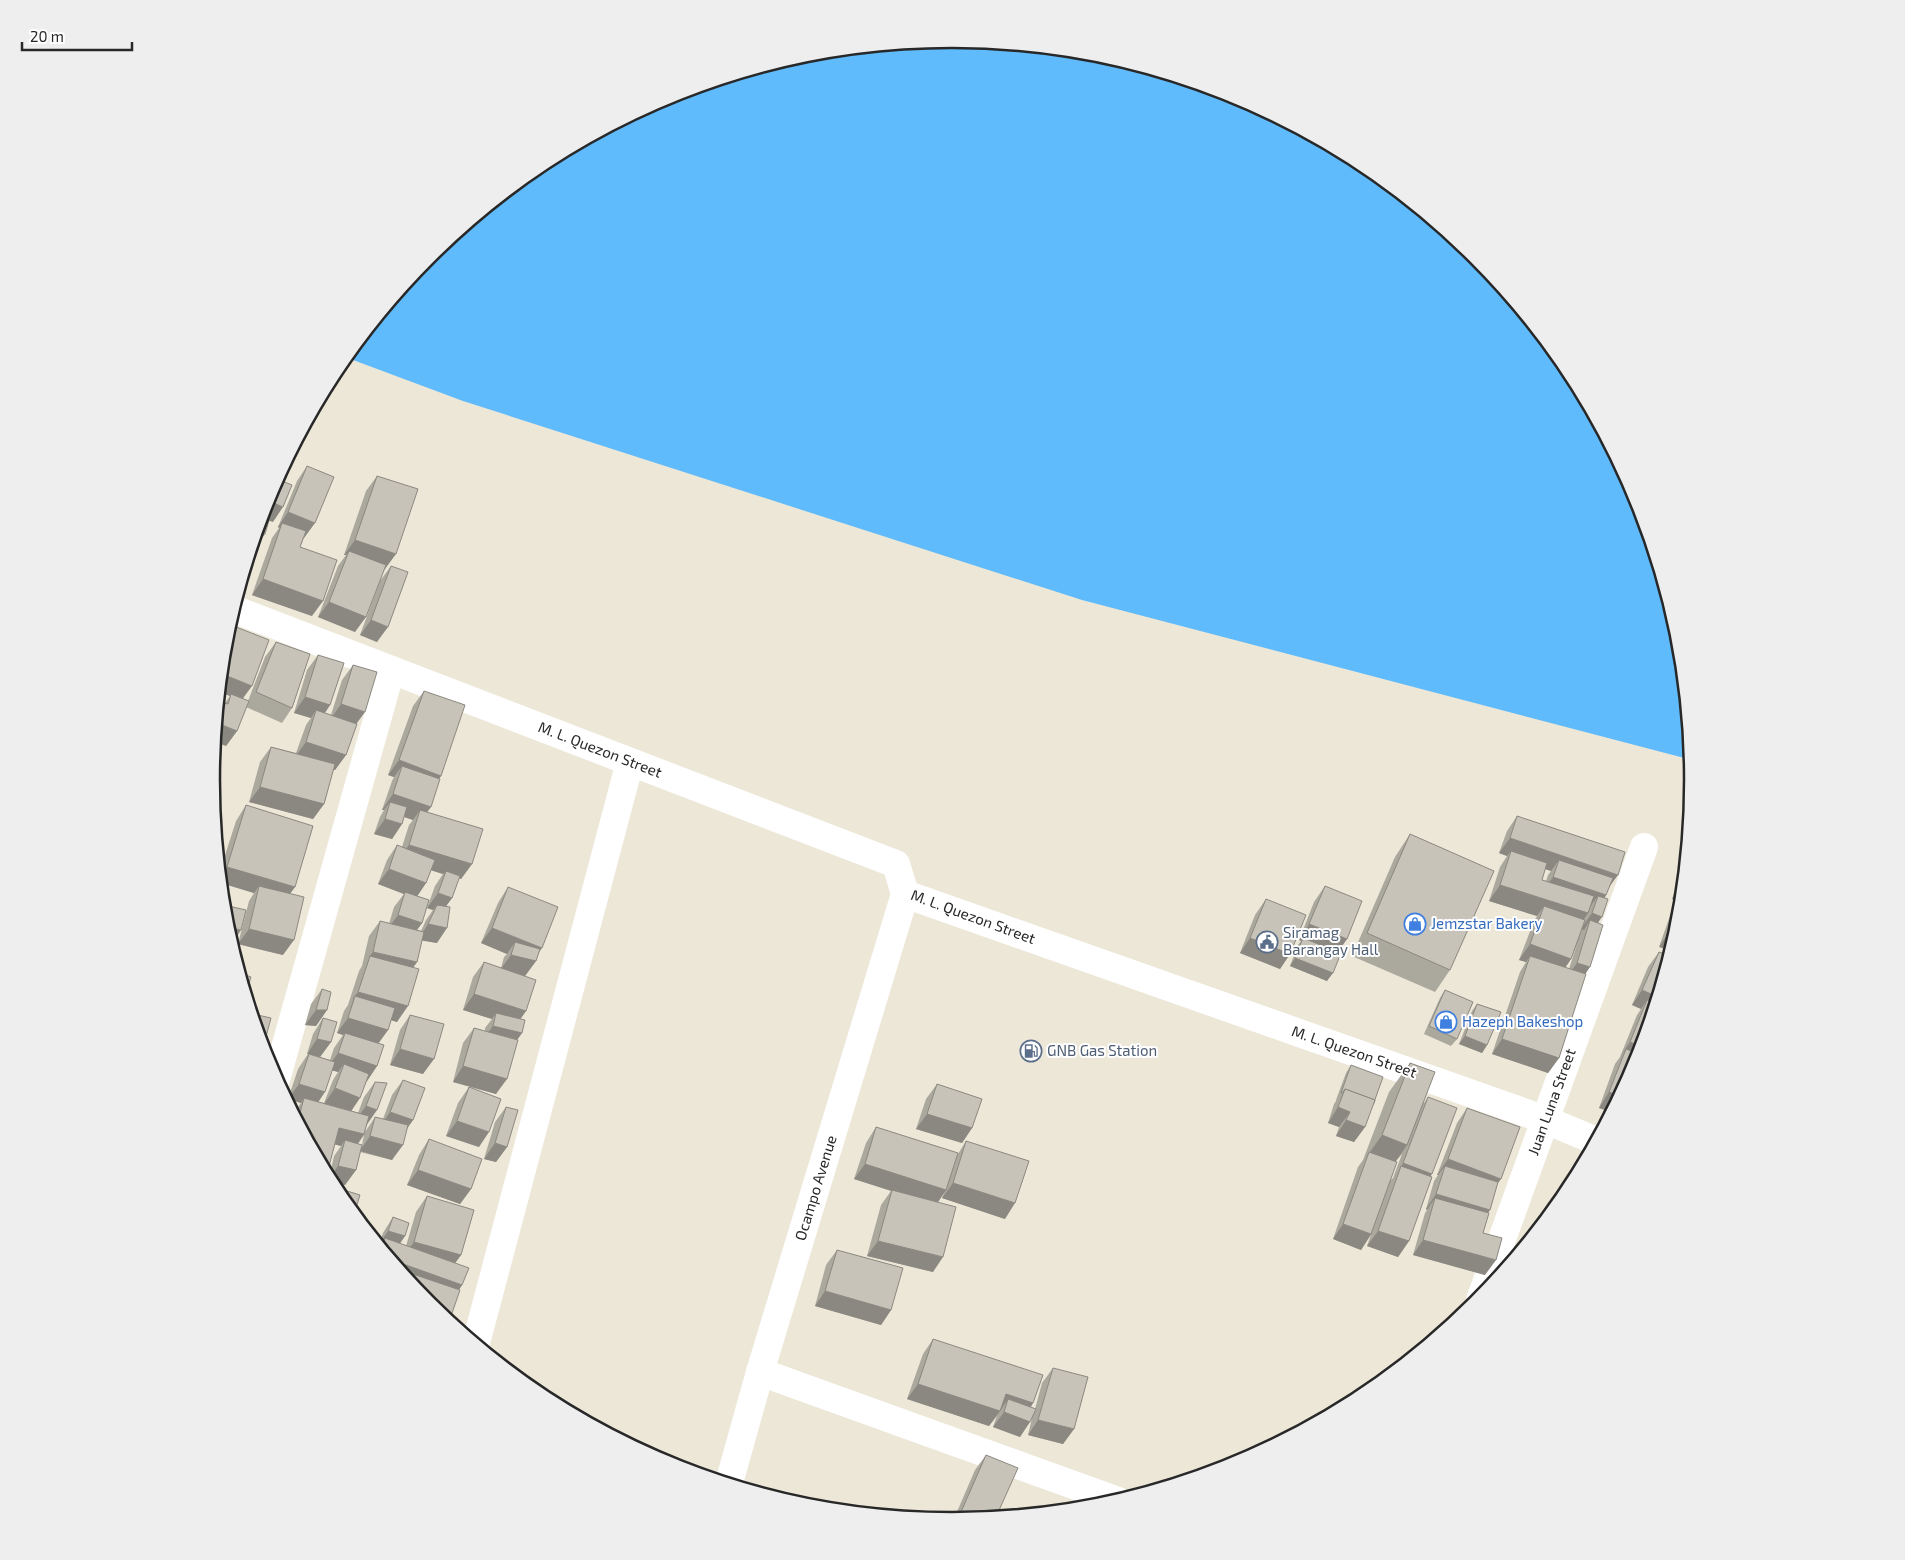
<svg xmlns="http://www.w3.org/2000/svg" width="1905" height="1560" font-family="'Exo 2',sans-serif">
<rect width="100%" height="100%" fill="#ede7d8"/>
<path fill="#5fbbfb" d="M 953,39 L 1097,53 L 1236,95 L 1365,164 L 1477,256 L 1569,368 L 1637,497 L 1680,636 L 1692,760 L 1082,600 L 463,401 L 345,357 L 429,256 L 541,164 L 669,95 L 808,53 Z"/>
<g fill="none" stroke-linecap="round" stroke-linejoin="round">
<g stroke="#fff" stroke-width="28">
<path d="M 233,609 L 896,864 L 905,894 L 1546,1120 L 1596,1141"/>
<path d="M 276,1080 L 391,670"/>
<path d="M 1480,1300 L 1644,847"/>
<path d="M 476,1343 L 630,762"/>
<path d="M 760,1372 L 1118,1501"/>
</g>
<path stroke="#fff" stroke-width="28" d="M 729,1483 L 760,1372 L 905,894"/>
</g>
<g fill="#aba89e" fill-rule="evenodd">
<path d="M 307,466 L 304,538 L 304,537 L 300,547 L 312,616 L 252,595 L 272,538 L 279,528 L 278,527 L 297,481 Z"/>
<path d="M 377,476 L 385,569 L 384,569 L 355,632 L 318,617 L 338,566 L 346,555 L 344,555 L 366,491 Z"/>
<path d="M 391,566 L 377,642 L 360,635 L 380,581 Z"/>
<path d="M 231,625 L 243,699 L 248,701 L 265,657 L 276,642 L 292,708 L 282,723 L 246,707 L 237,731 L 226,746 L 225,703 L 230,696 L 220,692 L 226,635 L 226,632 Z"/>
<path d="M 318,655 L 330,705 L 325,713 L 331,715 L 342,680 L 353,665 L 357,724 L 346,755 L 335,770 L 333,770 L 324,804 L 313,819 L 249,802 L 260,762 L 271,747 L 296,753 L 306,725 L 311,718 L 294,713 L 307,670 Z"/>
<path d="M 424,691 L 441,776 L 439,779 L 427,812 L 472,864 L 461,879 L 459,878 L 452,898 L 446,906 L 437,943 L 422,940 L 417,962 L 413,968 L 397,1022 L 391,1020 L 388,1030 L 378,1044 L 377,1066 L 367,1081 L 351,1111 L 358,1113 L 364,1097 L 375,1082 L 365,1132 L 375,1117 L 383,1119 L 392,1095 L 403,1080 L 413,1120 L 407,1129 L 392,1160 L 360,1152 L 356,1170 L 345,1185 L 331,1182 L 329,1178 L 334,1156 L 341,1146 L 335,1144 L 328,1170 L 326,1173 L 294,1113 L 301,1103 L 288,1099 L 298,1069 L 308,1054 L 307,1054 L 313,1034 L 323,1018 L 331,1042 L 320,1057 L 330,1060 L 334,1048 L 343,1035 L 337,1033 L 344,1011 L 348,1005 L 359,971 L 362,966 L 369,936 L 380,921 L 389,924 L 394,907 L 404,894 L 378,884 L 387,860 L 397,845 L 402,847 L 409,825 L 413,820 L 404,817 L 402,824 L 392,839 L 374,834 L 380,817 L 384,810 L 382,810 L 392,781 L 394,777 L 388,775 L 413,706 ZM 431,870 L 443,874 L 435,886 L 427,908 L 433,910 L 426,920 L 421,931 L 417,930 L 422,923 L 417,896 L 426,883 ZM 332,1070 L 338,1072 L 333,1080 L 324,1103 L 318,1102 ZM 364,1135 L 362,1145 L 358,1144 Z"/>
<path d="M 246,805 L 295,887 L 290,893 L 283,955 L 238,944 L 249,901 L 254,893 L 221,883 L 220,871 L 236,821 Z"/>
<path d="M 1517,816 L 1609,887 L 1605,898 L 1585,974 L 1559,1058 L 1548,1073 L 1492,1054 L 1520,972 L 1526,962 L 1519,960 L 1534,921 L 1537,916 L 1489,901 L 1500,867 L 1507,856 L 1499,853 L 1507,831 ZM 1545,869 L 1551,871 L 1548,875 L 1546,881 L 1542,880 ZM 1577,944 L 1569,969 L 1565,968 L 1571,959 Z"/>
<path d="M 1410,834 L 1450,970 L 1435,992 L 1352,956 L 1395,857 Z"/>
<path d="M 1685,865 L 1679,925 L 1659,947 L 1672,910 L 1678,901 L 1672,899 L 1683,868 Z"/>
<path d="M 1325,886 L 1347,939 L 1338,952 L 1327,981 L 1290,966 L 1298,945 L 1301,941 L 1299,940 L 1314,902 Z"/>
<path d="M 508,887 L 538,954 L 536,961 L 525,976 L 526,1011 L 520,1019 L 522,1033 L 517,1040 L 496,1094 L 453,1082 L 463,1043 L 474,1028 L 485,1031 L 485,1028 L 492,1019 L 463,1010 L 473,977 L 484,962 L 501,968 L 504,957 L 507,954 L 481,943 L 498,903 Z"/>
<path d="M 1266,899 L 1290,954 L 1280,969 L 1240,953 L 1255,915 Z"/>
<path d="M 1659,952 L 1637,1064 L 1611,1112 L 1599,1108 L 1615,1064 L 1620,1057 L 1637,1015 L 1641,1009 L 1632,1005 L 1648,967 Z"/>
<path d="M 322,989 L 327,1010 L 316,1026 L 305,1025 L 311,1004 Z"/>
<path d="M 1445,990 L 1457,1039 L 1451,1046 L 1424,1034 L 1440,998 Z"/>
<path d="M 1477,1004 L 1487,1045 L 1482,1053 L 1459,1044 L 1472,1011 Z"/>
<path d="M 410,1015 L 423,1074 L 390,1065 L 400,1030 Z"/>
<path d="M 1410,1063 L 1424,1103 L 1428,1097 L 1431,1176 L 1409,1241 L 1398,1257 L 1367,1246 L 1371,1235 L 1361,1250 L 1333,1239 L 1358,1167 L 1363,1160 L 1389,1092 ZM 1402,1154 L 1393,1178 L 1390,1181 L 1396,1161 Z"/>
<path d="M 1351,1065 L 1365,1127 L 1354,1142 L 1336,1136 L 1339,1127 L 1328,1123 L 1334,1104 L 1336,1101 L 1336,1100 L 1346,1073 Z"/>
<path d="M 937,1084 L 972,1128 L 962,1143 L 916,1129 L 926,1099 Z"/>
<path d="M 469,1087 L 479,1147 L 446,1136 L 458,1103 Z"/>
<path d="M 506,1107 L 507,1147 L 496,1162 L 484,1159 L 495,1122 Z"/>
<path d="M 1467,1108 L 1498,1183 L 1488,1213 L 1483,1233 L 1485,1275 L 1413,1255 L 1425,1213 L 1427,1210 L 1426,1209 L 1434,1181 L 1438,1175 L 1437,1175 L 1457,1123 Z"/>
<path d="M 876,1127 L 958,1154 L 966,1141 L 1005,1219 L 942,1198 L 944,1193 L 938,1202 L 933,1272 L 867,1256 L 881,1205 L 891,1191 L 854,1179 L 866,1143 Z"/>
<path d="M 429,1139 L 471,1189 L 460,1204 L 407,1185 L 419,1155 Z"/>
<path d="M 427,1196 L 461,1255 L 455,1263 L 462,1285 L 459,1290 L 428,1304 L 379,1244 L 383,1233 L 393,1217 L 405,1236 L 400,1244 L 406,1246 L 416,1212 Z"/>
<path d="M 837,1250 L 891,1310 L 881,1325 L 815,1306 L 826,1265 Z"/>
<path d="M 933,1339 L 1033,1403 L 1031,1407 L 1035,1409 L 1042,1383 L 1053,1368 L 1074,1429 L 1063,1444 L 1028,1435 L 1033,1414 L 1020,1437 L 993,1427 L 997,1416 L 989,1426 L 907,1399 L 923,1354 Z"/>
<path d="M 986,1455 L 996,1517 L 953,1521 L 975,1470 Z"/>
</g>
<g fill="#8b8881">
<path d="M 267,500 L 283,507 L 273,522 L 261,518 Z"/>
<path d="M 288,512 L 315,523 L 304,538 L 280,528 L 282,523 L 279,528 L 278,527 Z"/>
<path d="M 257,532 L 265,534 L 254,549 L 252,549 Z"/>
<path d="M 355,540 L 396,554 L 385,569 L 347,556 L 349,551 L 346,555 L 344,555 Z"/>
<path d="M 263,579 L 323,601 L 312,616 L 252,595 Z"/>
<path d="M 329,602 L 366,617 L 355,632 L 318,617 Z"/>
<path d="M 371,620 L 388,627 L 377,642 L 360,635 Z"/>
<path d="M 222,674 L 252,686 L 241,701 L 231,694 L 230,696 L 220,692 Z"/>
<path d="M 305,697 L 330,705 L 320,720 L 316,710 L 311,718 L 294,713 Z"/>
<path d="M 341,704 L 365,712 L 354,727 L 330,720 Z"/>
<path d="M 217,723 L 237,731 L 226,746 L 215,742 Z"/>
<path d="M 306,742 L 346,755 L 335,770 L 295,757 Z"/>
<path d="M 399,760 L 441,776 L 430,791 L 402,766 L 394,777 L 388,775 Z"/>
<path d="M 260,787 L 324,804 L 313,819 L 249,802 Z"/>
<path d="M 393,794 L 431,807 L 420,822 L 420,810 L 413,820 L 387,811 L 390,802 L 384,810 L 382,810 Z"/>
<path d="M 385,819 L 402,824 L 392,839 L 374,834 Z"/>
<path d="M 1510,838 L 1618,875 L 1607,890 L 1559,860 L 1551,871 L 1509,857 L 1511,851 L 1507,856 L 1499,853 Z"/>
<path d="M 409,845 L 472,864 L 461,879 L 444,874 L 446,871 L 443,874 L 398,860 Z"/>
<path d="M 227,867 L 295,887 L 284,902 L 259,886 L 254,893 L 221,883 L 221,876 Z"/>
<path d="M 389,869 L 426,883 L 416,898 L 405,892 L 404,894 L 378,884 Z"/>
<path d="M 1553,877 L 1606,895 L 1596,910 L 1598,896 L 1589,908 L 1542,892 Z"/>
<path d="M 1682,884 L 1683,884 L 1682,895 L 1678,901 L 1672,899 Z"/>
<path d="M 1500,885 L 1588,913 L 1577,929 L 1544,906 L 1537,916 L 1489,901 Z"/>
<path d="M 438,893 L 452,898 L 441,913 L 437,905 L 433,910 L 427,908 Z"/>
<path d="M 1592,913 L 1602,917 L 1591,932 L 1590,920 L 1584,930 L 1581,929 Z"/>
<path d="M 398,915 L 422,923 L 411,938 L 387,930 Z"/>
<path d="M 428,924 L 447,928 L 437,943 L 418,940 Z"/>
<path d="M 1309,924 L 1347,939 L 1336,954 L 1303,938 L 1301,941 L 1299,940 Z"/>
<path d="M 226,927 L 241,930 L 232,944 Z"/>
<path d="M 492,928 L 542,948 L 533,961 L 536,961 L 525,976 L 500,970 L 511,955 L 515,942 L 507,954 L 481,943 Z"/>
<path d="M 249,929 L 294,940 L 283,955 L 238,944 Z"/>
<path d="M 1669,932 L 1677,934 L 1671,951 L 1659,947 Z"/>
<path d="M 1250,938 L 1290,954 L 1280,969 L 1240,953 Z"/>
<path d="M 1530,944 L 1571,959 L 1561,974 L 1530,956 L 1526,962 L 1519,960 Z"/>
<path d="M 373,952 L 417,962 L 406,977 L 369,957 Z"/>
<path d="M 1295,958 L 1333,973 L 1327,981 L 1290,966 Z"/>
<path d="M 1577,963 L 1590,967 L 1580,982 L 1566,978 Z"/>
<path d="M 1642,990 L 1658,997 L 1652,1014 L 1647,1000 L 1641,1009 L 1632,1005 Z"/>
<path d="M 358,992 L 408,1006 L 397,1022 L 351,1008 L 354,997 Z"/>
<path d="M 474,994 L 526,1011 L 515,1027 L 496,1013 L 492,1019 L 463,1010 Z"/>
<path d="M 316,1010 L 327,1010 L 316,1026 L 305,1025 Z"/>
<path d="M 348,1018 L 388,1030 L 377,1045 L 345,1033 L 343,1035 L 337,1033 Z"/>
<path d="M 493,1026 L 522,1033 L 511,1048 L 482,1041 Z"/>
<path d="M 1465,1036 L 1487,1045 L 1482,1053 L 1459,1044 Z"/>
<path d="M 317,1039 L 331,1042 L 320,1057 L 307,1054 Z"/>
<path d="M 1502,1039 L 1559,1058 L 1548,1073 L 1492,1054 Z"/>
<path d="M 1630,1042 L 1642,1047 L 1637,1064 L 1626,1049 L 1620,1057 Z"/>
<path d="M 400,1049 L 434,1059 L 423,1074 L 390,1065 Z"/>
<path d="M 338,1053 L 377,1066 L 367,1081 L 344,1064 L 338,1072 L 327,1069 Z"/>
<path d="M 463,1066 L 507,1079 L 496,1094 L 453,1082 Z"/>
<path d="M 299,1084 L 325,1092 L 315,1107 L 304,1098 L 301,1103 L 288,1099 Z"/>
<path d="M 335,1088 L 360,1098 L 350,1113 L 324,1104 Z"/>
<path d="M 1609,1092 L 1620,1096 L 1611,1112 L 1599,1108 Z"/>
<path d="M 366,1106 L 377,1110 L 366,1126 L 355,1121 Z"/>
<path d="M 1338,1107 L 1350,1112 L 1339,1127 L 1328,1123 Z"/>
<path d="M 390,1112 L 413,1120 L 402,1135 L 380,1127 Z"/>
<path d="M 927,1114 L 972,1128 L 962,1143 L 916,1129 Z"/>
<path d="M 1346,1120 L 1365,1127 L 1354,1142 L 1336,1136 Z"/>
<path d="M 457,1121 L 489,1132 L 479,1147 L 446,1136 Z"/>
<path d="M 339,1128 L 364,1134 L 354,1149 L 345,1140 L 341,1146 L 329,1143 Z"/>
<path d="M 1382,1135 L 1407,1145 L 1387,1174 L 1368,1155 Z"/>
<path d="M 370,1136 L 403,1145 L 392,1160 L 360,1151 Z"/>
<path d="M 495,1143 L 507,1147 L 496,1162 L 484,1159 Z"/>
<path d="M 1448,1159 L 1501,1179 L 1490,1194 L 1445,1166 L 1438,1175 L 1437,1175 Z"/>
<path d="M 1403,1163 L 1432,1174 L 1422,1189 L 1401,1167 Z"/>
<path d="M 865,1164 L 946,1190 L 936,1205 L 854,1179 Z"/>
<path d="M 338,1166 L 356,1170 L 345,1185 L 331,1182 L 329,1179 Z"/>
<path d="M 418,1170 L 471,1189 L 460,1204 L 407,1185 Z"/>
<path d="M 953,1183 L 1015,1203 L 1005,1219 L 942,1198 Z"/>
<path d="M 1436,1194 L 1490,1210 L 1479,1226 L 1435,1198 L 1427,1210 L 1426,1209 Z"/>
<path d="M 1343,1224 L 1371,1234 L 1361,1250 L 1333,1239 Z"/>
<path d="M 388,1231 L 405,1236 L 394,1251 L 385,1238 L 380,1245 L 379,1244 Z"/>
<path d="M 1378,1231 L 1409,1241 L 1398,1257 L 1367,1246 Z"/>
<path d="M 1423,1240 L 1496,1260 L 1485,1275 L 1413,1255 Z"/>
<path d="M 878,1241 L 943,1257 L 933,1272 L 867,1256 Z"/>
<path d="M 414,1242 L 461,1255 L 450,1270 L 403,1257 Z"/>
<path d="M 392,1260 L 462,1285 L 452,1300 L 401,1271 Z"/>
<path d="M 825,1291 L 891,1310 L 881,1325 L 815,1306 Z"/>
<path d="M 436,1311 L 451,1316 L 448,1320 Z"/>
<path d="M 918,1384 L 1000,1411 L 989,1426 L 907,1399 Z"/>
<path d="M 1006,1394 L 1033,1403 L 1023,1418 L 1030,1422 L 1020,1437 L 993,1427 L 1004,1412 L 1008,1399 L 1000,1411 Z"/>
<path d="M 1038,1420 L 1074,1429 L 1063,1444 L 1028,1435 Z"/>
</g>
<g fill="#c7c3b8" stroke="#8b8881">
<path d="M 307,466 L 334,477 L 315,523 L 288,512 Z"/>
<path d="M 377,476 L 418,489 L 396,554 L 355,540 Z"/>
<path d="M 277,479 L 292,485 L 283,507 L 267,500 L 268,496 Z"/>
<path d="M 262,515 L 270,517 L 265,534 L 257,532 Z"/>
<path d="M 282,523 L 306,531 L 300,547 L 337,560 L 323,601 L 263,579 Z"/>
<path d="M 349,551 L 386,565 L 366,617 L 329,602 Z"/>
<path d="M 391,566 L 408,572 L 388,627 L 371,620 Z"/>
<path d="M 231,625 L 269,640 L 252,686 L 222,674 L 225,642 Z"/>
<path d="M 276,642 L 310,654 L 292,708 L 256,692 Z"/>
<path d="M 318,655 L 344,663 L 330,705 L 305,697 Z"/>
<path d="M 353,665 L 377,672 L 365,712 L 341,704 Z"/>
<path d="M 424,691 L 465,705 L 441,776 L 399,760 Z"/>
<path d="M 231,694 L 249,701 L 237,731 L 217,723 L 219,702 L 228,704 Z"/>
<path d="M 316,710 L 357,724 L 346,755 L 306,742 Z"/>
<path d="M 271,747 L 335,764 L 324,804 L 260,787 Z"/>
<path d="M 402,766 L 440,779 L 431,807 L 393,794 Z"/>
<path d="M 390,802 L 407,807 L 402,824 L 385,819 Z"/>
<path d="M 246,805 L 313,826 L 295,887 L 227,867 Z"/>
<path d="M 420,810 L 483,829 L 472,864 L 409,845 Z"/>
<path d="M 1517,816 L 1625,852 L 1618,875 L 1510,838 Z"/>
<path d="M 1410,834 L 1494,871 L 1450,970 L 1367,933 Z"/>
<path d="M 397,845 L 435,860 L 426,883 L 389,869 Z"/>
<path d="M 1511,851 L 1547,863 L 1542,880 L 1594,896 L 1588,913 L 1500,885 Z"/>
<path d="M 1559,860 L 1613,878 L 1606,895 L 1553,877 Z"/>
<path d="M 446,871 L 460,876 L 452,898 L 438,893 Z"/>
<path d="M 259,886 L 304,897 L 294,940 L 249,929 Z"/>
<path d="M 1325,886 L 1362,901 L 1347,939 L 1309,924 Z"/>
<path d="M 508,887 L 558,907 L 542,948 L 492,928 Z"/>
<path d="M 405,892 L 429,900 L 422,923 L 398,915 Z"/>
<path d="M 1598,896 L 1608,899 L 1602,917 L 1592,913 Z"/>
<path d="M 1682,896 L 1679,925 L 1677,934 L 1669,932 Z"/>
<path d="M 1266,899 L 1306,915 L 1290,954 L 1250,938 Z"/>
<path d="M 224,905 L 246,910 L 241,930 L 226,927 Z"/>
<path d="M 437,905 L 450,907 L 447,928 L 428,924 Z"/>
<path d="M 1544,906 L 1585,920 L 1571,959 L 1530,944 Z"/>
<path d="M 1590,920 L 1603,925 L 1590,967 L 1577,963 Z"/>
<path d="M 380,921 L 424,932 L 417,962 L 373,952 Z"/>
<path d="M 1303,938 L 1341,953 L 1333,973 L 1295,958 Z"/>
<path d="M 515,942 L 540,949 L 536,961 L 511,955 Z"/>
<path d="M 1659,952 L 1670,956 L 1658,997 L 1642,990 Z"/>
<path d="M 370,956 L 419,969 L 408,1006 L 358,992 Z"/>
<path d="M 1530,956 L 1586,974 L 1559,1058 L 1502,1039 Z"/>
<path d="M 484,962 L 536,980 L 526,1011 L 474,994 Z"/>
<path d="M 240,973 L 251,977 L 246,993 Z"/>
<path d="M 322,989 L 331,992 L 327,1010 L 316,1010 Z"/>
<path d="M 1445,990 L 1473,1002 L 1457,1039 L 1429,1026 Z"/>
<path d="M 355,996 L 395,1008 L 388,1030 L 348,1018 Z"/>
<path d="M 1647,1000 L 1656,1003 L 1642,1047 L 1630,1042 Z"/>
<path d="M 1477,1004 L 1501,1012 L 1487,1045 L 1465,1036 Z"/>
<path d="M 496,1013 L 525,1020 L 522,1033 L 493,1026 Z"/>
<path d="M 253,1014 L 271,1018 L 263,1048 Z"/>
<path d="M 410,1015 L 444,1024 L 434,1059 L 400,1049 Z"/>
<path d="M 323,1018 L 337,1022 L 331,1042 L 317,1039 Z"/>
<path d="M 474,1028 L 518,1040 L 507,1079 L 463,1066 Z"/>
<path d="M 345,1033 L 384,1045 L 377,1066 L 338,1053 Z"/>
<path d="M 1626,1049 L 1640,1054 L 1637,1064 L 1620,1096 L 1609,1092 Z"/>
<path d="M 309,1054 L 335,1062 L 325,1092 L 299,1084 Z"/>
<path d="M 1410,1063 L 1435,1072 L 1407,1145 L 1382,1135 Z"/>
<path d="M 344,1064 L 369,1074 L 360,1098 L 335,1088 Z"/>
<path d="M 1351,1065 L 1383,1077 L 1373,1105 L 1375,1100 L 1345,1089 L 1342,1093 L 1341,1093 Z"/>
<path d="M 403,1080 L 425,1088 L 413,1120 L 390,1112 Z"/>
<path d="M 375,1082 L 387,1083 L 377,1110 L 366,1106 Z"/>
<path d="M 937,1084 L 982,1099 L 972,1128 L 927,1114 Z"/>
<path d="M 469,1087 L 501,1099 L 489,1132 L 457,1121 Z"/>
<path d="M 1345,1089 L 1375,1100 L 1365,1127 L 1346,1120 L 1350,1112 L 1338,1107 Z"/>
<path d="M 1428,1097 L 1457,1108 L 1432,1174 L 1403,1163 Z"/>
<path d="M 304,1098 L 369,1116 L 364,1134 L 339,1128 L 328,1170 L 324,1168 L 313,1149 L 314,1147 L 312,1146 L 298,1120 Z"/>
<path d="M 506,1107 L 518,1110 L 507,1147 L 495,1143 Z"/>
<path d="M 1467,1108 L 1520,1127 L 1501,1179 L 1448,1159 Z"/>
<path d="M 375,1117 L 408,1125 L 403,1145 L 370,1136 Z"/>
<path d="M 876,1127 L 958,1153 L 946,1190 L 865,1164 Z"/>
<path d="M 429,1139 L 482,1159 L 471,1189 L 418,1170 Z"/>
<path d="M 345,1140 L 362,1145 L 356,1170 L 338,1166 Z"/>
<path d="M 966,1141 L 1029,1161 L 1015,1203 L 953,1183 Z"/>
<path d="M 1369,1152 L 1397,1162 L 1371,1234 L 1343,1224 Z"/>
<path d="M 1401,1166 L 1432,1177 L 1409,1241 L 1378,1231 Z"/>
<path d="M 1445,1166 L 1498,1182 L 1490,1210 L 1436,1194 Z"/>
<path d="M 334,1187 L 360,1195 L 354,1214 L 336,1192 Z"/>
<path d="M 892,1190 L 956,1207 L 943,1257 L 878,1241 Z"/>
<path d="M 427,1196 L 474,1210 L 461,1255 L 414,1242 Z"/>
<path d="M 1435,1198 L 1489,1213 L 1483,1233 L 1502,1238 L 1496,1260 L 1423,1240 Z"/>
<path d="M 393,1217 L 409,1223 L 405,1236 L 388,1231 Z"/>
<path d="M 385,1238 L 469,1268 L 462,1285 L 392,1260 L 382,1247 Z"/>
<path d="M 837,1250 L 903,1268 L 891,1310 L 825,1291 Z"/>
<path d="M 401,1270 L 460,1290 L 451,1316 L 436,1311 L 428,1304 L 401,1271 Z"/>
<path d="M 933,1339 L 1043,1375 L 1033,1403 L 1006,1394 L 1000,1411 L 918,1384 Z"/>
<path d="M 1053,1368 L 1088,1377 L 1074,1429 L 1038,1420 Z"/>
<path d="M 1008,1399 L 1036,1409 L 1030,1422 L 1004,1412 Z"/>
<path d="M 986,1455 L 1018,1468 L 996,1517 L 957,1521 Z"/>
</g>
<defs>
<g id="shop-ring" transform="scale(1.125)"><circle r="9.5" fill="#fff" stroke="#3f7fe0" stroke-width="1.5"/><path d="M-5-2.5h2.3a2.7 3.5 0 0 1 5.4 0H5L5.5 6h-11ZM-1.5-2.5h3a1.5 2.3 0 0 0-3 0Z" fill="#3f7fe0"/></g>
<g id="civic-ring" transform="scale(1.125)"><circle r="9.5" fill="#fff" stroke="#5c6f8a" stroke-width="1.5"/><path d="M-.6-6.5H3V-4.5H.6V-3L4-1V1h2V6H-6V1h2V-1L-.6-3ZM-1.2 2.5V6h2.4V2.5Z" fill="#5c6f8a"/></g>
<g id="fuel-ring" transform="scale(1.125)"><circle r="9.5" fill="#fff" stroke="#5c6f8a" stroke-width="1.5"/><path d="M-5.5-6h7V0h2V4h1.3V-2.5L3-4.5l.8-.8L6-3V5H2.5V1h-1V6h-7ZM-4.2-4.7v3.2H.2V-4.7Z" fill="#5c6f8a"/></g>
</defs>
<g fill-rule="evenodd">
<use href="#shop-ring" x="1415" y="924"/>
<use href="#civic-ring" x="1267" y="942"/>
<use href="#shop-ring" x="1446" y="1022"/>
<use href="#fuel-ring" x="1031" y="1051"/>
</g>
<g text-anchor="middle" stroke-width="4" stroke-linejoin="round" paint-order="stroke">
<g font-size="15" fill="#282828" stroke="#fff">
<text transform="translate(600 750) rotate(21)" y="5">M. L. Quezon Street</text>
<text transform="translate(973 917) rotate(20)" y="5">M. L. Quezon Street</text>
<text transform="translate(1354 1052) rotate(19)" y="5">M. L. Quezon Street</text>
<text transform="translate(1552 1102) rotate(-70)" y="5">Juan Luna Street</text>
<text transform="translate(816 1188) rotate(-73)" y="5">Ocampo Avenue</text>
</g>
<g font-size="15" fill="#366cbe" stroke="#fff" text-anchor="start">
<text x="1431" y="929">Jemzstar Bakery</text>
<text x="1462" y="1027">Hazeph Bakeshop</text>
</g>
<g font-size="15" fill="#4e5e75" stroke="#fff" text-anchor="start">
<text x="1283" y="938">Siramag<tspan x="1283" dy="17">Barangay Hall</tspan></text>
<text x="1047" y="1056">GNB Gas Station</text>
</g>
</g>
<path d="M0 0H1905V1560H0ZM220 780a732 732 0 1 1 1464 0a732 732 0 1 1-1464 0Z" fill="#eee" fill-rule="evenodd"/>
<path fill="none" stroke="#282828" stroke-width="2.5" d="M220 780a732 732 0 1 1 1464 0a732 732 0 1 1-1464 0Z"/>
<path d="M22 42v8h110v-8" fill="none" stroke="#282828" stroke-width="2.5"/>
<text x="30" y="42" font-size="15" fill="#282828" stroke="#ffffff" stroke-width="4" paint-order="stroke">20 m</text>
</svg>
